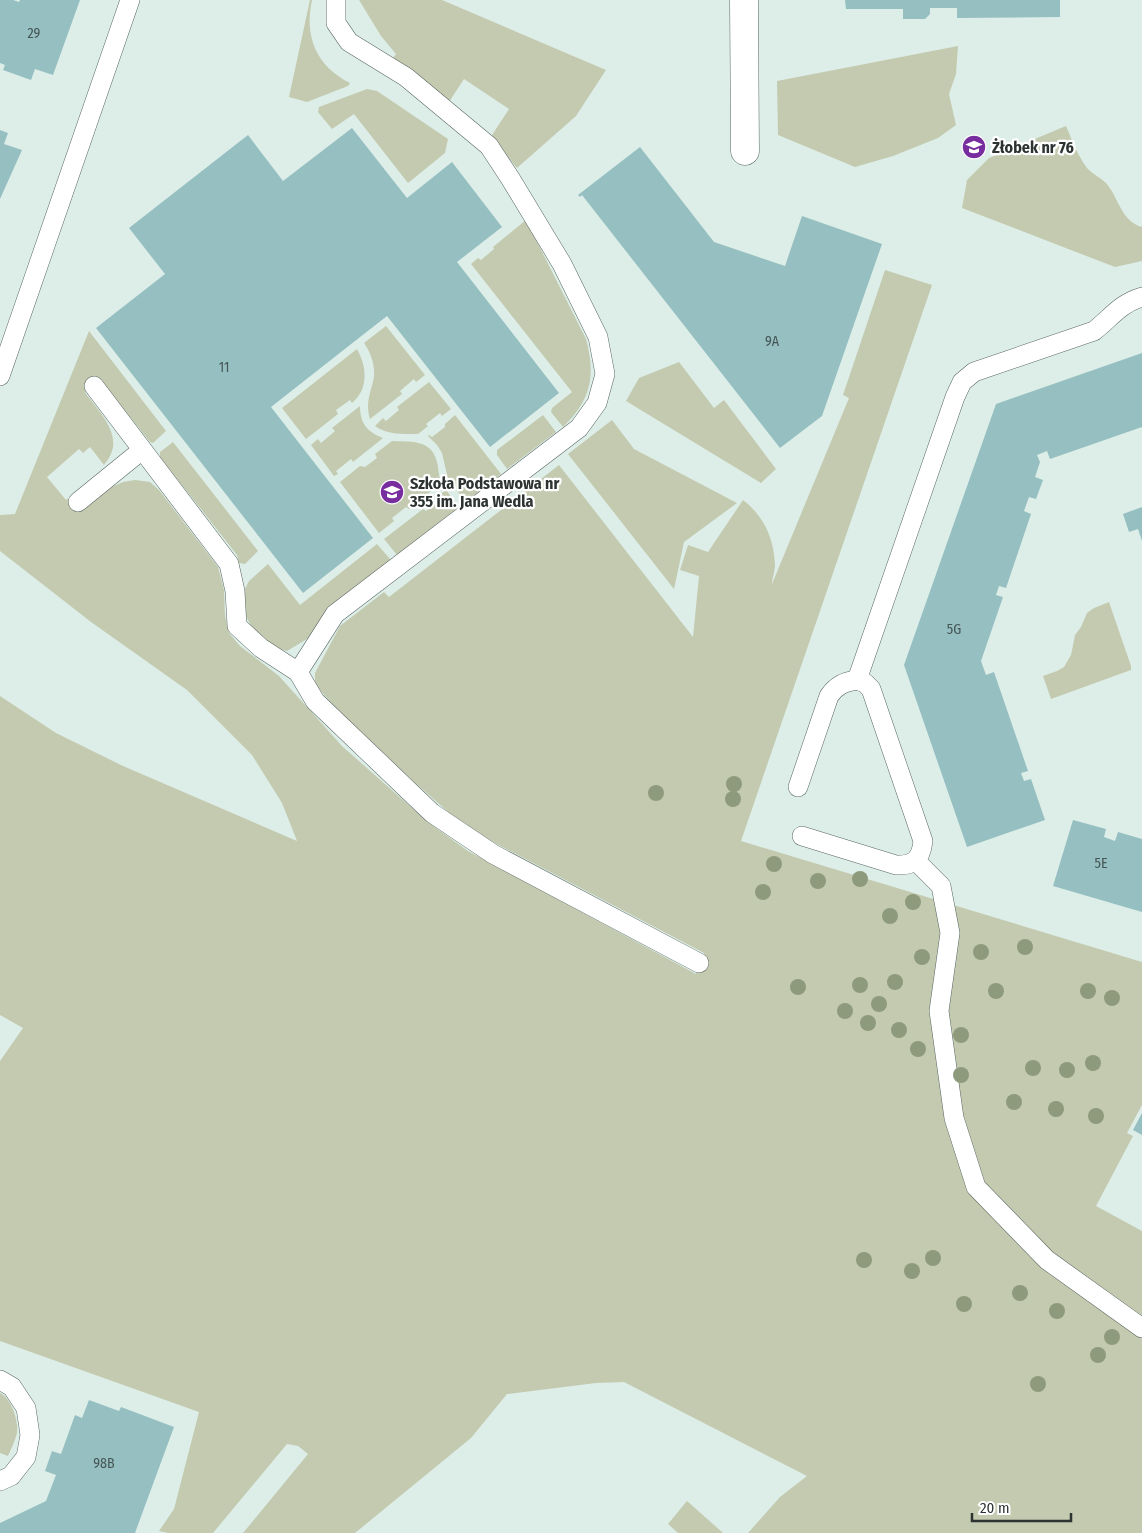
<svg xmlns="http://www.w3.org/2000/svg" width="1142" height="1533" font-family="'Fira Sans Condensed',sans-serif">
<rect width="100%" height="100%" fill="#ddeee8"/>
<g fill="#c4cab0">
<path d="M 310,0 L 312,0 C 304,36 316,66 350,83 L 348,86 L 307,102 L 289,97 Z"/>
<path d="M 359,0 L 442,0 L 606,70 L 576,116 L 517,168 L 495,141 L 492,135 L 509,109 L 464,79 L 449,102 L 391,61 L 396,54 L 381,36 Z"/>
<path d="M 958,46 L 956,74 L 949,94 L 956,125 L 938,138 L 893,156 L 855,167 L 778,135 L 777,81 Z"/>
<path d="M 367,89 L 377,91 L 448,139 L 445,153 L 408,183 L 354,114 L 332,129 L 318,112 L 319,107 Z"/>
<path d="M 1066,126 C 1072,140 1078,156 1087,168 C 1092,174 1100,177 1106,183 C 1119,198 1121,221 1142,227 L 1142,261 L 1115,267 L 962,208 L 967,180 L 989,158 Z"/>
<path d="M 526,220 L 586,339 C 596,376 591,400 563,427 L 551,412 L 552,408 L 572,392 L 471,264 L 478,258 L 481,260 L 494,249 L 493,247 Z"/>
<path d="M 885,270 L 932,285 L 741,841 L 1142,962 L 1142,1105 L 1127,1133 L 1133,1136 L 1096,1206 L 1142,1231 L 1142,1533 L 748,1533 L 780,1497 L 807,1476 L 624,1382 L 596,1383 L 507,1394 L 471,1438 L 355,1533 L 243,1533 L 308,1454 L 298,1446 L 287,1444 L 213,1533 L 168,1533 L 159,1531 L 174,1509 L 199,1412 L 0,1341 L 0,1061 L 23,1028 L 0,1015 L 0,696 L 56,733 L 123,766 L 297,841 L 282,803 L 252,755 L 187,690 L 91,622 L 0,551 L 0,515 L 15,514 L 89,331 L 166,431 L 153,443 L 150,442 L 100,379 L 85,392 C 95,407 116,427 113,447 C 112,454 108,460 104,465 L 90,447 L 83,453 L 79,449 L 47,477 L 66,500 L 68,498 L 79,511 L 112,487 L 123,482 L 135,480 L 150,482 L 159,490 L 218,567 L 224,590 L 225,616 L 229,633 L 240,646 L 279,676 L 342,746 L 429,823 L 468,851 L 696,974 L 704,953 L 495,843 L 454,817 L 355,730 L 320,690 L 315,682 L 315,673 L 340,626 L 384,592 L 389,597 L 559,465 L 693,637 L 699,576 L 680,570 L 688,545 L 708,552 L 743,500 C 764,516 774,539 775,565 C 775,571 772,579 772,584 L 849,398 L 843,395 Z"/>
<path d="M 386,326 L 425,375 L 416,382 L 414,379 L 400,391 L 402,394 L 370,419 C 365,401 371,393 374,377 C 375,365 371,353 364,343 Z"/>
<path d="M 357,349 C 367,367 369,389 352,403 L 350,400 L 336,410 L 338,414 L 306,439 L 282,408 Z"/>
<path d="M 679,362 L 714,408 L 724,400 L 776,469 L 761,483 L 626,401 L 639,378 Z"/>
<path d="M 429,382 L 451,409 L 442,416 L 440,413 L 426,424 L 428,426 L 418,434 C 403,434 387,435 375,426 L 383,418 L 386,421 L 399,410 L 397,407 Z"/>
<path d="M 360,406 C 360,423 367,432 383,438 L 353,462 L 351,459 L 336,471 L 338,474 L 334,476 L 311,445 L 318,439 L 321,443 L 335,431 L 332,428 Z"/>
<path d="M 455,415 L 501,474 L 466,502 L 448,479 L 442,453 L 437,445 L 428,436 L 429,435 L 432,437 L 445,427 L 445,424 Z"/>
<path d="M 543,415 L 556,432 L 507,469 L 497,455 L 497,450 Z"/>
<path d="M 612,420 L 634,449 L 737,503 L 684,542 L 674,589 L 568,454 Z"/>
<path d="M 392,441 C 409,442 430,439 436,459 C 439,467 438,475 441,483 L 409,509 L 406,507 L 392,518 L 394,521 L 379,533 L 340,482 L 360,466 L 365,467 L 377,458 L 375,454 Z"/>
<path d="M 173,442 L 258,551 L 245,564 L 239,563 L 237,555 L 160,457 L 160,452 Z"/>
<path d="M 446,490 L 459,507 L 397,555 L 384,539 L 423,509 L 426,511 L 439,501 L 437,497 Z"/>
<path d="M 377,544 L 391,560 L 332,606 L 312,636 L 287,651 L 277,648 L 268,641 L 251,626 L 246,616 L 244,591 L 249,581 L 268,564 L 300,605 Z"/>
<path d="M 1109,602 L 1131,666 L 1131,670 L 1051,699 L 1043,676 L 1057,671 L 1064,667 L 1071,655 L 1075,635 L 1081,627 L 1087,613 L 1094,608 Z"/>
<path d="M 0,1393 C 11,1398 19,1421 17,1433 C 15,1441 11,1449 8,1456 L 0,1453 Z"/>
<path d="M 687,1501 L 723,1533 L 678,1533 L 668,1524 Z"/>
</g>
<g fill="#96bfc1">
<path d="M 0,0 L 13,0 L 19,2 L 20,0 L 80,0 L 53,75 L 35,69 L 31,80 L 3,70 L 5,65 L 0,63 Z"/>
<path d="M 845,0 L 1060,0 L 1060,17 L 957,18 L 957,8 L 930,8 L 930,14 L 925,19 L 903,19 L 903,9 L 846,9 Z"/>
<path d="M 352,128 L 407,198 L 452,162 L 502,227 L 457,262 L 559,393 L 490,447 L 387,316 L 355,341 L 271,407 L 373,538 L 303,593 L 96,328 L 165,274 L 129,228 L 248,135 L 283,181 Z"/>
<path d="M 0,130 L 8,133 L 4,144 L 22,150 L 0,199 Z"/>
<path d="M 640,147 L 714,242 L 785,266 L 802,216 L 882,244 L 822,416 L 780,448 L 582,195 L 580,197 L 578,195 Z"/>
<path d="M 1142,353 L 1142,427 L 1050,459 L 1047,451 L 1037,455 L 1040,462 L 1035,477 L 1043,480 L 1036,499 L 1029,497 L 1024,511 L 1031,514 L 1006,588 L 999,586 L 996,595 L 1003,597 L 981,661 L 986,675 L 994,672 L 1028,771 L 1021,773 L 1024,781 L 1031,779 L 1045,820 L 967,847 L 904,665 L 996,404 Z"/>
<path d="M 1142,507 L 1142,541 L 1138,529 L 1129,532 L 1123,514 Z"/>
<path d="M 1073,820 L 1106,829 L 1104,837 L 1115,841 L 1118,832 L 1142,839 L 1142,912 L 1053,886 Z"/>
<path d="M 1142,1113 L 1142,1135 L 1133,1130 Z"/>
<path d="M 89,1400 L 119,1411 L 121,1407 L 174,1427 L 135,1533 L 0,1533 L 0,1523 L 46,1501 L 56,1475 L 45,1471 L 52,1451 L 61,1454 L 75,1415 L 82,1418 Z"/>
</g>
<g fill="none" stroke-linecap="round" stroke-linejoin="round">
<g stroke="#586762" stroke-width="20">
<g id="service">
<path d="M 336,0 L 336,23 L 349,42 L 406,77 L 489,146 L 510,178 L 562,264 L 598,337 L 605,374 L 597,403 L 579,428 L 335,614 L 298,672 L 315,701 L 432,813 L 493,854 L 699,963"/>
<path d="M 0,376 L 130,0"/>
<path d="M 94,386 L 229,564 L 235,591 L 237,626 L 261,648 L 298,672"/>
<path d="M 78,502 L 142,450"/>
<path d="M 798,787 L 829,696 C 837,685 844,682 857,680"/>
<path d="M 802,836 L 896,865 C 914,866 921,859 923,841 L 871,689 L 865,683 L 857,680 L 955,397 L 962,382 L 974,372 L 1094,331 C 1112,317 1119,304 1142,297"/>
<path d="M 916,861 L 941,886 L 950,933 L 939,1011 L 954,1118 L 976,1187 L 1047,1260 L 1142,1328"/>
<path d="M 0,1380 L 12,1387 L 26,1408 L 30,1435 L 26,1457 L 11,1476 L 0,1481"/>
</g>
</g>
<g stroke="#586762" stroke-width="29">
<path id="minor" d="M 744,0 L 745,151"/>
</g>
<use href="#service" stroke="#fff" stroke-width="19"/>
<use href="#minor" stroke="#fff" stroke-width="28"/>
</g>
<g fill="#8e9a7c">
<circle cx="734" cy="784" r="8"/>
<circle cx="656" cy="793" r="8"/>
<circle cx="733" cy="799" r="8"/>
<circle cx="774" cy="864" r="8"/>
<circle cx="860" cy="879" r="8"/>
<circle cx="818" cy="881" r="8"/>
<circle cx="763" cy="892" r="8"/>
<circle cx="913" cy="902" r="8"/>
<circle cx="890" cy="916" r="8"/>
<circle cx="1025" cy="947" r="8"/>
<circle cx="981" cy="952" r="8"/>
<circle cx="922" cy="957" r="8"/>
<circle cx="895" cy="982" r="8"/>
<circle cx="860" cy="985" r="8"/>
<circle cx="798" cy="987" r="8"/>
<circle cx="996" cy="991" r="8"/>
<circle cx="1088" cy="991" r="8"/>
<circle cx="1112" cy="998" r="8"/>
<circle cx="879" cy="1004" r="8"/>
<circle cx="845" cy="1011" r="8"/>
<circle cx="868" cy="1023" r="8"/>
<circle cx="899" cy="1030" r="8"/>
<circle cx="961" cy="1035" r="8"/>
<circle cx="918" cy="1049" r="8"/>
<circle cx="1093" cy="1063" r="8"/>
<circle cx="1033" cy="1068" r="8"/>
<circle cx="1067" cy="1070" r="8"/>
<circle cx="961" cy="1075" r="8"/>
<circle cx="1014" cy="1102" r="8"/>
<circle cx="1056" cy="1109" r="8"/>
<circle cx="1096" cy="1116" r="8"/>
<circle cx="933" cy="1258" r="8"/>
<circle cx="864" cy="1260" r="8"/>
<circle cx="912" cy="1271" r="8"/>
<circle cx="1020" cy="1293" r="8"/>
<circle cx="964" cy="1304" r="8"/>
<circle cx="1057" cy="1311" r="8"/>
<circle cx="1112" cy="1337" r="8"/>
<circle cx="1098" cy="1355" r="8"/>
<circle cx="1038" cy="1384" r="8"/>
</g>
<defs>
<g id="school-disc" transform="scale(1.25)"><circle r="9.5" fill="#782d9f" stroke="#fff"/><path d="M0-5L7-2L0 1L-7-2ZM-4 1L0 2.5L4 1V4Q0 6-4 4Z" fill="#fff"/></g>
</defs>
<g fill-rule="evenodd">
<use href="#school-disc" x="974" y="147"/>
<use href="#school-disc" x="392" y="492"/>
</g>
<g text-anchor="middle" stroke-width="4.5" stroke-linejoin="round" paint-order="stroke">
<g font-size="14" fill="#465655">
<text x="34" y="38">29</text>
<text x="772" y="346">9A</text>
<text x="224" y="372">11</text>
<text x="954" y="634">5G</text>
<text x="1101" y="868">5E</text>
<text x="104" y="1468">98B</text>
</g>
<g font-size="16" font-weight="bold" fill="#2c3331" stroke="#fff" text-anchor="start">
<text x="992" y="153">Żłobek nr 76</text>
<text x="410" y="489">Szkoła Podstawowa nr<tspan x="410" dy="18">355 im. Jana Wedla</tspan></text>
</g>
</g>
<path d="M972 1513v8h99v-8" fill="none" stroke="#2c3331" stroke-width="2.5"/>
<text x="980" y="1513" font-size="15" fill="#2c3331" stroke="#ffffff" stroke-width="4" paint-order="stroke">20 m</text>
</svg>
